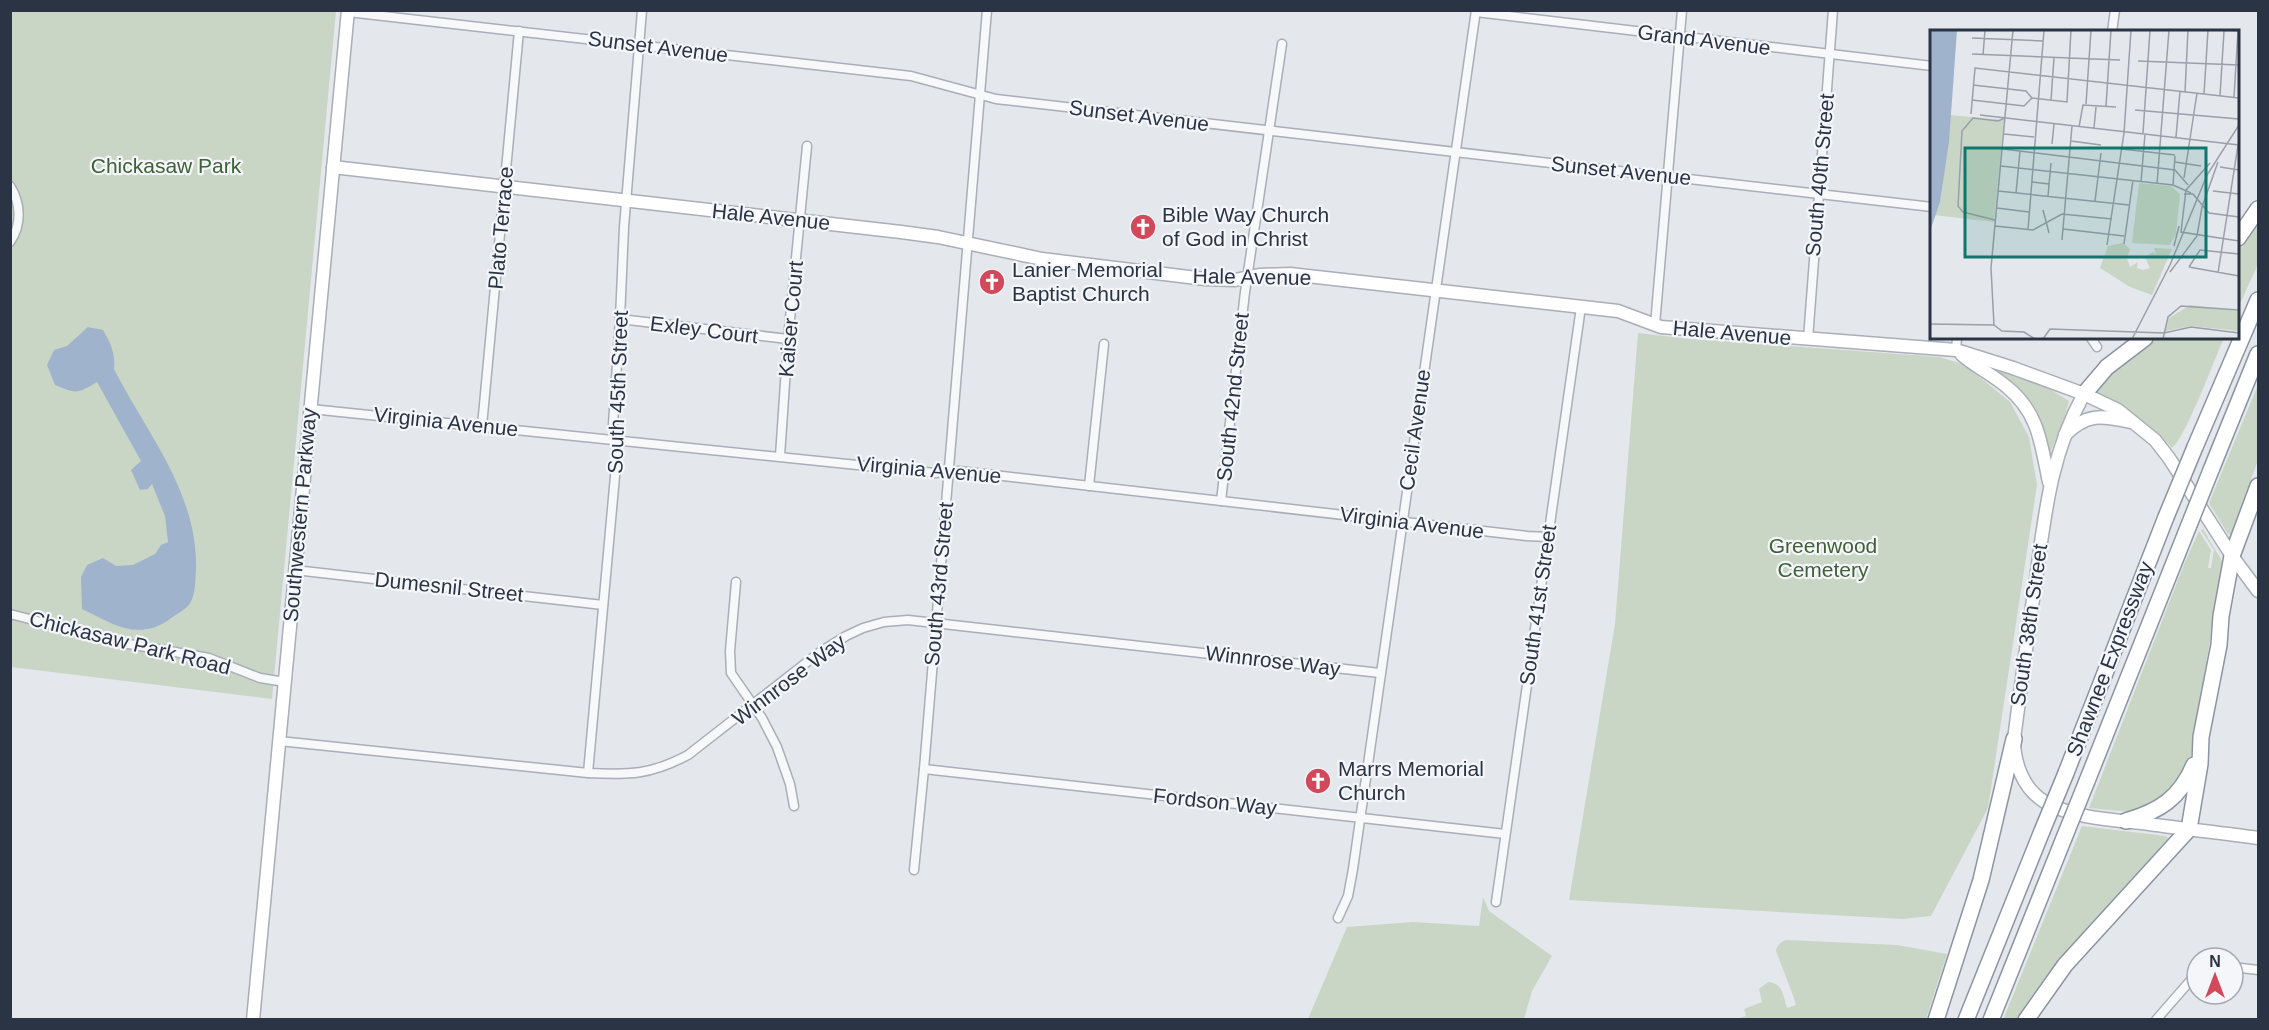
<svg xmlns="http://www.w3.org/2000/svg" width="2269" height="1030" font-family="Arial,sans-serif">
<rect width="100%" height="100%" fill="#e4e7ec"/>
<g fill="#c9d6c5">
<path d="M 10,11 L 336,11 L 272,699 L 11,667 Z"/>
<path d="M 2258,215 L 2258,264 L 2238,308 L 2238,244 Z"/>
<path d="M 1638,333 L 1690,339 L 1940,357 L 1965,365 L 2010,402 L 2029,437 L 2037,485 L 1988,808 L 1931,916 L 1903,919 L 1569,900 L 1615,624 Z"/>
<path d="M 2151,338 L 2224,338 C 2215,358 2186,437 2172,448 C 2149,422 2126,407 2095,395 L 2093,389 Z"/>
<path d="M 1982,362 L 2043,385 L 2069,401 L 2063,422 L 2050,453 L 2013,384 Z"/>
<path d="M 2258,385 L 2258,460 L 2231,535 L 2228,534 L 2209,503 Z"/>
<path d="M 2203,529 L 2223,563 L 2189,766 L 2166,798 L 2130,812 L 2089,808 L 2185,562 L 2199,531 L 2211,550 L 2208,568 L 2211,568 L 2214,550 L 2201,530 Z"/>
<path d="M 2082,826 L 2166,836 L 2170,840 L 2019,1019 L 2003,1020 Z"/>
<path d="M 1483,897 L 1489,911 L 1552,956 L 1532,991 L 1524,1019 L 1308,1019 L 1347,927 L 1413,922 L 1479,926 Z"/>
<path d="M 1786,940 L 1897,945 L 1947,954 L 1926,1019 L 1735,1019 L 1746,1016 L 1744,1009 L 1762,1002 L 1759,989 L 1768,982 C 1783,983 1783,996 1787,1008 L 1796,1005 C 1794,995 1776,953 1776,950 C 1777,945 1781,942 1786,940 Z"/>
</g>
<path fill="#9fb4cc" d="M 88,327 L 103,330 C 110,342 116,354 114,369 C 147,434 198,492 196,570 C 195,581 196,595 189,605 C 185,609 179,613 174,616 C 140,643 115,625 82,609 L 81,577 L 87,565 L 103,558 L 116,566 L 133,565 L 155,554 L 161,545 L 168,542 L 165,516 L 152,484 L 148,489 L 140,490 L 131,470 L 141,461 L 97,382 C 77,394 77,394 55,385 L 47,365 L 54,350 L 67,346 Z"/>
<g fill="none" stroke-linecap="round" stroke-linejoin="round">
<g stroke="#a9aeb7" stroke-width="11">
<g id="street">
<path d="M 348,12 L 911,76 L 996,99 L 1932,207"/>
<path d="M 1476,12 L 1932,66"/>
<path d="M 2112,32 L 2115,10"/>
<path d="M 10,186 C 21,203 22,225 10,242"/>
<path d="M 620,319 L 788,339"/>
<path d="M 1655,325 L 1682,10"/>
<path d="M 2091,338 L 2097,347"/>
<path d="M 1808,339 L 1833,10"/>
<path d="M 1956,350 L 1957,338"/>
<path d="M 311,409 L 935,473 L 959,471 L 1527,536 L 1547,537"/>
<path d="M 482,426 L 519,31"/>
<path d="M 780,456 L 788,339 L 807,146"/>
<path d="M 1089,486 L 1104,344"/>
<path d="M 1221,501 L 1245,292 L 1282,44"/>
<path d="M 295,570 L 603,605"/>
<path d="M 736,582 L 730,651 L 731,673 L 762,718 L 777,747 L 790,784 L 794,806"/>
<path d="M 10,614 L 123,643 L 209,658 L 260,678 L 285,682"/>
<path d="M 279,741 L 588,773 C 630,775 650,775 688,755 L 820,652 L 846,636 L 863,628 L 884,622 L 908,620 L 1380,673"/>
<path d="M 924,769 L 1505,834"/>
<path d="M 588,773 L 617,454 L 613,424 L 620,319 L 624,227 L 642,10"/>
<path d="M 914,870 L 924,769 L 987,10"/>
<path d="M 1496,902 L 1581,307"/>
<path d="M 1338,918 L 1348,896 L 1353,869 L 1476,10"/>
<path d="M 2233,967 L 2258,970"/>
<path d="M 2156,1020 L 2197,973"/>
</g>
</g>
<g stroke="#a9aeb7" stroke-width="15">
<g id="secondary">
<path d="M 333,167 L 901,232 L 938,237 L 1042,259 L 1205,279 L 1235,280 L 1259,275 L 1290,274 L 1618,311 L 1661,327 L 1956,350 L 2013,368 L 2084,394 L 2118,410 L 2155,440 L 2169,458 L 2232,556 L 2258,591"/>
<path d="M 1962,355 C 1976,367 1993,375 2007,387 C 2039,413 2041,444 2049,482"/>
<path d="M 2084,394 C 2051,453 2045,513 2036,579 C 2028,633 2021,686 2014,739 C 2014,763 2023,789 2045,802 C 2075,819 2115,820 2149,824 C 2185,829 2222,833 2258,838"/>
<path d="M 2065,435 C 2087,412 2103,416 2131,422"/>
<path d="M 253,1020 L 348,10"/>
</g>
</g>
<g stroke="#8b94a3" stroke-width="18">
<g id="highway">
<path d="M 2238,238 L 2258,209"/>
<path d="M 2084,394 L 2107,367 L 2145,338"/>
<path d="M 2195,447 L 2258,300"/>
<path d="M 2211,470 L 2258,354"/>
<path d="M 2066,773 L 2166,517"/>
<path d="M 2087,781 L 2189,525"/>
<path d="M 2126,821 C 2160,811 2180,798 2194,765"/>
<path d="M 1936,1020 L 1981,880 L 2014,739"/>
<path d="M 1966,1020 L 2042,831"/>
<path d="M 1991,1020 L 2064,838"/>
<path d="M 2026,1020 L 2065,965 L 2189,829 L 2200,764 L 2201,737 L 2219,645 L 2221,616 L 2232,556 L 2258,486"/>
</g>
</g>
<use href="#street" stroke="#f7f8fa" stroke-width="8"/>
<use href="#secondary" stroke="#fff" stroke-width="12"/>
<use href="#highway" stroke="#fff" stroke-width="15"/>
<g stroke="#8b94a3" stroke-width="18" stroke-linecap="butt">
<g id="highway-bridge">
<path d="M 2166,517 L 2195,447"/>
<path d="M 2189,525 L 2211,470"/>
<path d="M 2042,831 L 2066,773"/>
<path d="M 2064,838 L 2087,781"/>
</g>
</g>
<use href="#highway-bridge" stroke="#fff" stroke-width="15"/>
</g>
<defs>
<g id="church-disc" transform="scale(1.35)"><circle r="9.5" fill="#d1495b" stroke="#f4f6f9"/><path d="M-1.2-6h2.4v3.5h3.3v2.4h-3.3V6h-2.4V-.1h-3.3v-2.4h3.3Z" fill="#fff"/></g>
</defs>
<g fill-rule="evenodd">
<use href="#church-disc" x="1143" y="227"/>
<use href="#church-disc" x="992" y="282"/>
<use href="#church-disc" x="1318" y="781"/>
</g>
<g text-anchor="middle" stroke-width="4.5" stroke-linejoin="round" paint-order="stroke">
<g font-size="21" fill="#2b3445" stroke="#f4f6f9">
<text transform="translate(1704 40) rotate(7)" y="7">Grand Avenue</text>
<text transform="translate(658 47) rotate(7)" y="7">Sunset Avenue</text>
<text transform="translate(1139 116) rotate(7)" y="7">Sunset Avenue</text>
<text transform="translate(1621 171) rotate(6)" y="7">Sunset Avenue</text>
<text transform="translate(1820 175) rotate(-85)" y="7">South 40th Street</text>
<text transform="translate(771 217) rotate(6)" y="7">Hale Avenue</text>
<text transform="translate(501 228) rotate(-85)" y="7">Plato Terrace</text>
<text transform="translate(1252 277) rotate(1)" y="7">Hale Avenue</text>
<text transform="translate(791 319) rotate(-85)" y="7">Kaiser Court</text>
<text transform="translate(704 330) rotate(7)" y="7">Exley Court</text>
<text transform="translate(1732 333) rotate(5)" y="7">Hale Avenue</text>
<text transform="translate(618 392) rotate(-88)" y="7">South 45th Street</text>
<text transform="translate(1233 397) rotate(-84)" y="7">South 42nd Street</text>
<text transform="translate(446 422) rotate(6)" y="7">Virginia Avenue</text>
<text transform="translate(1415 430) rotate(-82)" y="7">Cecil Avenue</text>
<text transform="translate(929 470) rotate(5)" y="7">Virginia Avenue</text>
<text transform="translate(300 515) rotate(-85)" y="7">Southwestern Parkway</text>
<text transform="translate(1412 523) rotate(7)" y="7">Virginia Avenue</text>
<text transform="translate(939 584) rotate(-85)" y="7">South 43rd Street</text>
<text transform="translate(449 587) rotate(6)" y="7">Dumesnil Street</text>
<text transform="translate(1538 605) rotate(-82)" y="7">South 41st Street</text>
<text transform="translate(2029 625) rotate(-82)" y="7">South 38th Street</text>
<text transform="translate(130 643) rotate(14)" y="7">Chickasaw Park Road</text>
<text transform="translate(2110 659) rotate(-69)" y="7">Shawnee Expressway</text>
<text transform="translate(1273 661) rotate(7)" y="7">Winnrose Way</text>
<text transform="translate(789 680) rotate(-37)" y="7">Winnrose Way</text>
<text transform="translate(1215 802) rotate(6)" y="7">Fordson Way</text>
</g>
<g font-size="21" fill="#3f6138" stroke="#f4f6f9">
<text x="166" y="173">Chickasaw Park</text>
<text x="1823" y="553">Greenwood<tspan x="1823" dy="24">Cemetery</tspan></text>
</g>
<g font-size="21" fill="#2b3445" stroke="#f4f6f9" text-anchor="start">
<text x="1162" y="222">Bible Way Church<tspan x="1162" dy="24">of God in Christ</tspan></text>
<text x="1012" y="277">Lanier Memorial<tspan x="1012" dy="24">Baptist Church</tspan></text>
<text x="1338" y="776">Marrs Memorial<tspan x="1338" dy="24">Church</tspan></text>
</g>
</g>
<g transform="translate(1930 30)">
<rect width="309" height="309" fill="#e4e7ec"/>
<path d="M 20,85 L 74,90 L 64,192 L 4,185 L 10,172 ZM 209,153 L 241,156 L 250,164 L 246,204 L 240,215 L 202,213 ZM 193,213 L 200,219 L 197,228 L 200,237 L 208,232 L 207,238 L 213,240 L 220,238 L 215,227 L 223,222 L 226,224 L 224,218 L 242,219 L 222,265 L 200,257 L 170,238 L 178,216 ZM 260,275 L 309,281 L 309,301 L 261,296 L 235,301 L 239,288 Z" fill="#c9d6c5"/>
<path d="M 0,0 L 27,0 L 19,112 L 10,172 L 0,201 Z" fill="#9fb4cc"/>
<path fill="none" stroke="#9a9fa9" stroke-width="1.5" d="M 290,0 L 309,1M 42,8 L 113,11M 42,24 L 190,30M 53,25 L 55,0M 208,31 L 309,35M 43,55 L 96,61 L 102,68M 255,62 L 258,0M 274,64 L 278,0M 290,66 L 294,1M 304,67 L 308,1M 102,68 L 137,72 L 141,0M 42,70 L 94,76 L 102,68M 121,70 L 124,28M 156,74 L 161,0M 176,76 L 181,0M 205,80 L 309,89M 41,84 L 45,38 L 309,68M 50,85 L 309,115M 149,97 L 153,75 L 186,77M 164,98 L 166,77M 213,103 L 220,0M 74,104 L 104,107M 246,107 L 250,61M 141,111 L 171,115M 122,114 L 124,94M 73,119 L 245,140 L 258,155M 192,119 L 245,125M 245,132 L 271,136M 71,136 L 243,155 L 261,163M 290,137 L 309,140M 254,148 L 267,63M 101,152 L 119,154M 211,152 L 215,104M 227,154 L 239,0M 243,155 L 245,126M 256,160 L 251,202 L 309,211M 256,160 L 280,133M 68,161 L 199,175M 283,161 L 309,164M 86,163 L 90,121M 254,164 L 263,164 L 279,183 L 309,187M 118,166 L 121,133M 165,171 L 171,123M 67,178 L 99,182M 113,180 L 119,203M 65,190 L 33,182 L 28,176 L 32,101 L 43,88 L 68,91 L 75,88M 65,196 L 103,200 L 132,184 L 182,189M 133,199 L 194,206M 98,200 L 114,0M 132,210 L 142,96M 194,214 L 203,150M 177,215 L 194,103 L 201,0M 244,216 L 249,196M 259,237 L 270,220 L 309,224M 259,237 L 309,246M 240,242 L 267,206 L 272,177 L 288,132M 288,243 L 309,109M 0,294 L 64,295M 64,295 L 61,238 L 83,0M 64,295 L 72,301 L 94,302 L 105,309M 113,309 L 120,299 L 234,303 L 261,297 L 309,303M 202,309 L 240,235 L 277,145 L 309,95M 233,309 L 238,287 L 251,276 L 309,280"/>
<path fill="#0f766e" fill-opacity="0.15" stroke="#0f766e" stroke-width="3" d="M 35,118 L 276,118 L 276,227 L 35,227 Z"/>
<rect width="309" height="309" fill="none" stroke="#2b3445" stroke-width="3"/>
</g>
<rect width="2269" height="1030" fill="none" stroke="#2b3445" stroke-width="24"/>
<g transform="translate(2215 976)"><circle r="28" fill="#f4f6f9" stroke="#a4a8b1" stroke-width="1.5"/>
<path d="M0-4.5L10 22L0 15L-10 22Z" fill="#d1495b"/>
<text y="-9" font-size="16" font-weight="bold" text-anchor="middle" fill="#2b3445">N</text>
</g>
</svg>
